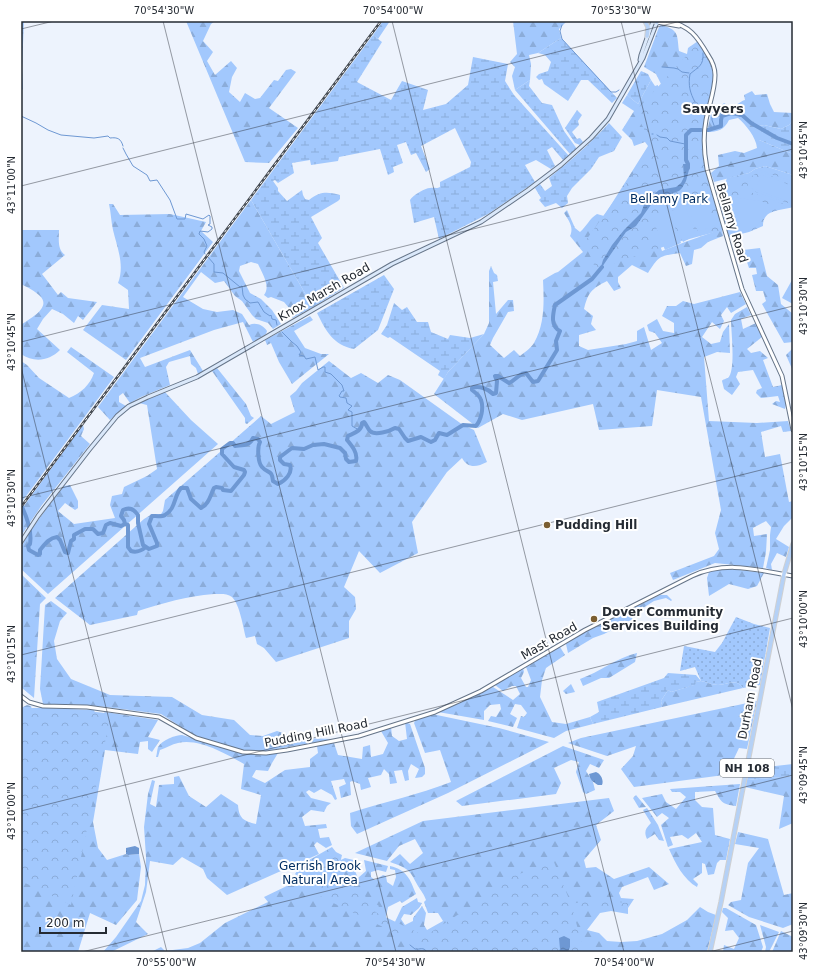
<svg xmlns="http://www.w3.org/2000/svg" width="814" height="973" viewBox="0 0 814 973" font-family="'DejaVu Sans',sans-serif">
<defs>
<pattern id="grass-dots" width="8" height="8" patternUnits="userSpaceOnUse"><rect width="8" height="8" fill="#a2c8fd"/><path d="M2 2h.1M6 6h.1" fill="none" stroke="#8bacd9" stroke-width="1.8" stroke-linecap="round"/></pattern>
<pattern id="forest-firs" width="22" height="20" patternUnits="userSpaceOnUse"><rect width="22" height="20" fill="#a2c8fd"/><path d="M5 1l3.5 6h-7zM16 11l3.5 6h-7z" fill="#8bacd9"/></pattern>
<pattern id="wetland-marsh" width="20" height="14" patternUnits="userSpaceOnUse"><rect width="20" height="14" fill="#a2c8fd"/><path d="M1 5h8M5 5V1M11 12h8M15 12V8" fill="none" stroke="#8bacd9"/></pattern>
<pattern id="park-crowns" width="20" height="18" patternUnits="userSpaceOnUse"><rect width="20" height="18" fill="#a2c8fd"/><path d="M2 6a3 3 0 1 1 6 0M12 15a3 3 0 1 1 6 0" fill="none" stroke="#8bacd9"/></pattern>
<pattern id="water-ripples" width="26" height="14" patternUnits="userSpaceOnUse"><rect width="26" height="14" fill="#6e98d3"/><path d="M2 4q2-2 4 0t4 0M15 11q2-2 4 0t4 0" fill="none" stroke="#5a7cac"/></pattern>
</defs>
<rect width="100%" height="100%" fill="#edf3fd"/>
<path fill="url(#grass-dots)" d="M736,617L754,624L770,628L760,685L743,688C736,678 727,685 718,685C713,685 706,682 701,681L695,667L680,671L684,646L715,652L722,643Z"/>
<path fill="url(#forest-firs)" d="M186,21H215L211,24L203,41L213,52L207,61L215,75L231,61L237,68L232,77L229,92L240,102L245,93L255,99L260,98L274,80L278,81L286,70L291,69L296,72L269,108L298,128L269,163L245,162Z
M383,21H390L378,39L373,35Z
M513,21H567L559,29L561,38L538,53L529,55L531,64L530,80L515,90L512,76L515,67L510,62L517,54Z
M661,25C679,30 677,34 679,51L687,54L688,48L698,41C707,56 715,67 713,84H661L656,74L644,67L659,27Z
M651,80L655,86L658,85V110L707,106L704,122L688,123L702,127V141L651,220L662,251L685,242L722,229L723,236L708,242L701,248L694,250L692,264L686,266L680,253C659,256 659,256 648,273L632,265L618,277V282L621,288L614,291L607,281C591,289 588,293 584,309L593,316L591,324L596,330L579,335V346L588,350L626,344L637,341V331L644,327L651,350L662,343L655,333L649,331L647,325L657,319L663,331L674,333V323L662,316L667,306H676L683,301L694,304L740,292L746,304L731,313L727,307L721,315L724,321L720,329L712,322L702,337L711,344L720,342L723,332L729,324L730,353L717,352L704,357L709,421L757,423L788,421L791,431L783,432L781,426L761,432L765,457L780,454L789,502L793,501V517L784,526L776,539L789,547L786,557L777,553L771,564L772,570L766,568L770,550V535L771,527L766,521L753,528L754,536L767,534L766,552L763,568L715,563L673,580L670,573L714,556L719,549L715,533L721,510L701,397L657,390L652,426L599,430L593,404L522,420L503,414L478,428L434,394L448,372L484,334L489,323V271L491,266L494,273L497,275L498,281L493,282L496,314L508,300H513L514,311L508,312L493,338L490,345L504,358L514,350L520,356C525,352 531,348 534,343C545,324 544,301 543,280L555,273L558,272L583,252L570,236C574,227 569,221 564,213L567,210L575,228L580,232C587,226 589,219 597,214L604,216L648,146L645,142L634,146L632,140L622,130L634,111L622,103L627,95L638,104Z
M752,91L755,95L767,94L770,104L774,112L793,113V120L789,125L781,129L764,125L759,126V140L793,154V175L765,166L755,169L749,173L714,182L711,173L719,166L718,155L735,151L744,153L757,148C756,137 746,125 738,118L729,120C724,130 718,132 707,132L711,113L717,109L724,103L731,107C737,106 740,101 745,100L744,95Z
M251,200L313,307L293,318L289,314V308L284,302L271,297L268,298L264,295C271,286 262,273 258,264L251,262L240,266L239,271L250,293L261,299L272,310L281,324L273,329L268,323L256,319L252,315L242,301L235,296L224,281L215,283L201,272L183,297L203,309L217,312L233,310L242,314L249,325C256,322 263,325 267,331L266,334L253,342L243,322L214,330L140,358L145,367L190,350L203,371L198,374L196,368L191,364L190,356L169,362L166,367L170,385L141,397L130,403L123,393L119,396V402L126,406L110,420L98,407Z
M109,204H113L120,215L170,214L206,222L201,231L213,242L126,360L83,330L102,305L129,309L128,290L118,283C125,265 117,247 113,230C111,221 111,213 109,204Z
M21,230H59C59,239 57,249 65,255L42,274L58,295L61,292L68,298L97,302L83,320L78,316L74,323L63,314L52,309L43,319L37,329L60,350C49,361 34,363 21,354V325C29,319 52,308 40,296C35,291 27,287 21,284Z
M760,248L767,276L778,285L781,304L793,314V342L784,343L762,304L766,301L763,291H756L752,275L757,274L756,268H749L743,250Z
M747,307L751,315L741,319L743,329L756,323L762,337L747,349L751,353L760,351L768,358L763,360L773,387L782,385L786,405L785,409L772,404L776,401L780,402L778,396L761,398L756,393L757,390L762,388L753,370L738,372L736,377L740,384L732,395L724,389L722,381C722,380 727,378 728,378C736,371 731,331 731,320L735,314Z
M310,316L313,320L294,331L305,348L321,354H329L292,384L279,362L271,343L267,345L265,340Z
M71,347L114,377L21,503V361L27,365L39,378L69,398C81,393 90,385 94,373L67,352Z
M793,348V371L786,355Z
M329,361L351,378L361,373L378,383L388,375L400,380L463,425L474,430L487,462C477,467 468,469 462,458L447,472L412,522L418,553L380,573L359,551L344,587L355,597L356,609L349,621V638L276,662L264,648L257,644L255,636L246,638C243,627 240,605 232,597C227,593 220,594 214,594C186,596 164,603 138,611L137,615L90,625L55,598L144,519L152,514H161L163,511L165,500L261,416L271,424L295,412L290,396L296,391L302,383Z
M217,368L246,404L251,416L254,418L247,424L245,423V418L212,371Z
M165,392L191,420L218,444L48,594L21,569C21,563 20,556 21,550C23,537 55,498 64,486L70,485L78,501V508L75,510L65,503L58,511L74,524L115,518L110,505L112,496L122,494L124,487L147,476L157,469L147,405L139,403Z
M83,425L84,429L81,436L90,444L42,505L21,536V510Z
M719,569H731L764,573L757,586L748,589L729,584L709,596L707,578L709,572Z
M21,574L46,598L40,604L34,698L22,688L21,682Z
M660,595H667L672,600L671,601L666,598L654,601L643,608L633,619L604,634L593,638L568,653L566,644L582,634L617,616Z
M51,601L67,613L60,621L54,641L57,659L71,679L110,695L172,697L202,715L234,720L250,735L263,736L277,731L298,738L333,739L266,751L243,750L197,737L161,714L98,706L69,704H43L40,689L45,605Z
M560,647L565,655L546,668L542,680L540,697L552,722L566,724L590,717L593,724L566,731L554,738L517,728L521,716L524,717L527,713L521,705L515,704L510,714L517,718L513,727L488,721L491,716L496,717L501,709L500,704L490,705L484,711V720L438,712L493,687L513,700L520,694L516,686H512L503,691L495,685L523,668L524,672L521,678L526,687H528L531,680L526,667Z
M637,653L635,662L609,678H601L583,686L580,679C600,672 616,658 637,653Z
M701,681C706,682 713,685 718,685C727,685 736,678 743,688L662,707L661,701L668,690L671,692L694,685L696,682Z
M571,684L575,692L566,694L563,691Z
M757,701L747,749L739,748L730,767L724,775L634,787L621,769L633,756L636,746L607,756L568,743L581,738Z
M27,705L31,706L34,717L39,727L40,708L94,710L98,721L105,712L158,720L148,737L160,740L152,752L148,749V741L140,742L138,754L105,750L93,822L98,848L107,860L126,854L128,855L139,854L141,867L137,900L116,925L90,913L78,952H21V708Z
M432,714L499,728L549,742L448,793L357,834L351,826L350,813C384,802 418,795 451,782L440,750L425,753L414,723L416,719Z
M405,722L410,724L425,768V774L422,777L415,778L419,769L411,764L408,771L409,780L405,781L402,770L394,771L397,783L390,784L389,774L384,769L381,775L368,778L371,787L361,790L360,784L352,781L350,782L351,795L341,798L339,787L346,784L344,779L331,781L337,799L335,800L332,795L321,789L314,793L309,790L306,792L311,798L331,803L327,806L324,812L311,810L302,817L305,826L326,824L327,828L318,829L320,838L329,837L332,845L326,848L317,842L314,845L319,854L227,895L207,878L203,869L182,857L173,865L150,861L146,892L136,922L148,934L111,952H103L116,937L141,901L145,885L146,857L144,827L148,794L152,780L155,781L150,804L156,807L159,785L174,784V777L179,776L189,796L206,807L221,794L238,805C239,819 244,821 256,824L261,795L241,789L244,764C226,754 199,738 178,743C172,744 166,748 160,750L158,757H156C157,754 157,750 158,747C162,740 175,735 182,735L243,753H278L272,763L268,771L256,770L252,777L265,783L285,770L310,767V759L318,753L317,746L334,743L338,755L362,759L363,747L370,745L371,757L383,754L388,743L381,731L391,727L392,736L399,741L407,739Z
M563,746L604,760L599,768L590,764L586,771L593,782L595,790L586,794L583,792L576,772L579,762L571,760L554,768L561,783L556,794L462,806L456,801Z
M793,776V823L779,829L784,796L745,787L747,780Z
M740,784L736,806C722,804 722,803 715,791L695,792V800L702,807L713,808L715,835L730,839L726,860H720L717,863L714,874L708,875L705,864L702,863V873L693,879L698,884L697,887C684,880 675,863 669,849L702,842L696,833L688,839L682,835L670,837L673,845L668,847L661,825L669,818L662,813L657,817L642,798L662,794L666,802L676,809L686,797L680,792H672L670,789Z
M636,795L646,807L639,808L633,798Z
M609,798L614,811L596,825L601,840L584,860L586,868L596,867L614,879L649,867L669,884L654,890L648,877L622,887L619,893L621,898L634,899L628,908V914L611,911L600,913L587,930L599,933L607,941L621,942L637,941L662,934L687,920L700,907L708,912L716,915L707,952L671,951L670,952H151L161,947L165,951L188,948L200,943L225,923L268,902L264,897L345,858L358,861L352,864L358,878L366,871L364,860L388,866L386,872L378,870L371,872V877L375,880L383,875L386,876L387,882L393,886L396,877L395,870L390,869V866C407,870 410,879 416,894L402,903L400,901L388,907L385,922L393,926L402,907L417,898L418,902L422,903L419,908L411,915L404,914L401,919L405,925L413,921V918L422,906L426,913L424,925L427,930L443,921L438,913H428L424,902L426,900C424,894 421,891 418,886C409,869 409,869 390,862L400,854L410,864L423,853L415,839L399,846L387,861L355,853L423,821Z
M647,808L658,825L664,841L659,840L655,834L647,839C644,832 645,829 651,823L643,810Z
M738,832L768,839L784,895L793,893V924L783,928L749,917L728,905L731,902L741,900L748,863L759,848L735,844Z
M723,908H726L756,925L763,947L761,952H723L724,945L734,949L739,938L733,930L725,931L728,918L722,912Z
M760,925L779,932L769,952H765L766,947Z
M781,931L793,937V952H772Z"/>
<path fill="url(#wetland-marsh)" d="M21,21H24L22,68L23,88L21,93Z
M373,35L382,42L357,82L391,100L402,81L428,90L423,110L446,104L468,85L473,57L508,64L505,81L514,95L569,156L563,160L552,147L547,150L555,166L551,169L536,160L525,165L535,182L488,214L439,239L434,217L414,223L410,200C413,195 425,188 430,188C435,187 436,189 440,187V182L470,167L471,162L455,128L421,146L430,169L426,172L416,153L411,155L406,142L397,145L403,163L393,167L394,172L388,175L380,149L339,157L338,161L311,165L310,160L292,163L294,173L278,183L275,180L273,181L278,188V191L287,201L302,190L303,195L305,199L309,200C321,191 327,192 340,195V199L338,201L311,217L322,238L318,243L344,288L313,307L251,200Z
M561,38L617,98L612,103L588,80H581L568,101L544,84L542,79L539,80L536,77L539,74L548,71L551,62L545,55L538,53Z
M641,71L648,74L651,80L638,104L627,95Z
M530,80L529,86L542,103L552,105L564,131L577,149L570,154L515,90Z
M577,110L582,115L578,121L579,125L572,132L577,139L580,138L583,142L580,145L575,143L565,128Z
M793,120V154L759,140V126L764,125L781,129L789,125Z
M609,123L622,137L614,151L599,157L591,169L572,188L567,196L568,203L562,208L556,203L545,207L539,200L541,198L535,188L540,184L545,191L552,186L549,178C570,161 590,144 609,123Z
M384,275L394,289L378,330L354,349C333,345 326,331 317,313Z
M394,303L402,310L407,307L417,322H428L431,332L448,339L450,335L470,338L484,334L448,372L444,379L438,375L440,371L390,337L388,338L381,334L387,325Z
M668,673L696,675L701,681L696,682L695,685L671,692L668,690L661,701L662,707L593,724L590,717L599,712L597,702L664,678Z
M793,764V776L747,780L749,769Z"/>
<path fill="url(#park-crowns)" d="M698,43L710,63L713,85L704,121L702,138L703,159L723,230L678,242L591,271L594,264L584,243L653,146L635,112Z
M765,166L793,175V207C780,211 763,209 763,226L749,232L729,237L720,204L727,202L724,186L727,178L749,173L755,169Z
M33,708C59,708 84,710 111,714L71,905L21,881V709Z
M332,847L336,852L342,855L335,885L356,890L379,906L375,912L425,936L459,914L464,917L507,880V878L554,862L571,904L591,900L629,903L627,907H572L584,952H417L414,942L323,898L295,874L302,864Z"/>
<path fill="#a2c8fd" d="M760,170L793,182V184L763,173C750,171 745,185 756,192L788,203L793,204V206L787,205L747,191L749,189C745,180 750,172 760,170Z
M761,175L793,186V192L790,202L756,190Z
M704,195L716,225L698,232L686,202Z
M732,197L760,201L768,204C765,224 751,233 732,235L729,215L730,198Z
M684,204L696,235L683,242L670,212Z
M669,212L681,243L665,250L653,220Z
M792,280L793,281V304L782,298Z"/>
<path fill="url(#water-ripples)" d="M683,164H688L690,166L686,181L682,188L679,191L655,199L636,226L626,232L600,270L603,260L612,245L624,230L641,213L645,202L659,190L676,187L681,183L684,177Z
M596,772C601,774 604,780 602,785H598C593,782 590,780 589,774Z
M135,846L139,848V854L128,855L126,854V848Z
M564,936L570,939V947L568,952H559L560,949L559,938Z"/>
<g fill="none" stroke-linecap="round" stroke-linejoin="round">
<path stroke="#6e98d3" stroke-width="1" d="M562,25L560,31L562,39L611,92H616L619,90
M21,26V29
M662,67L674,68L678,69L682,72L689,73
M695,102C690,93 688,85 690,74C698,67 704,66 703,53
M699,106L703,110L704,115
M712,115V120L715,128
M21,116L36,123L48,130L61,135L94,138L108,136L110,138C118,137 121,139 123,146
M652,134H653
M657,135L660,137L667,138L670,141L685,144
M123,148L126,154L133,166L147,175L150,181L157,180L170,200L177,219H185L186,214L203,219L209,215L210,216V224L208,225L212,227V229L208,232L200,231L199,234L204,239L207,246L204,252L205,254
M208,257L214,264V272L223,273L240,287L242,286L243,295L245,299L250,303L258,302L264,312L270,316L271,315L272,319L276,320L277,325
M282,332L292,342L297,346L301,352L299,355L304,356L306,359L315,357L318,370L323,367H325V372L331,374L342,385L344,391H342L339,396L340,397L346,398L347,403L352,406L348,410L352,412V426L359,430
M410,945L415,949C420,950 423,946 427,952"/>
<path stroke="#6e98d3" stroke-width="4" d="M708,130L721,126V120L722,116L731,113L742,115L751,123L777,138L793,144
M688,168V164L686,160V135L691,130H701
M21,505C27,517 32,532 30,544L28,546L29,550L38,555L40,554V550C45,544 49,538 57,537L60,540L65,552L68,553L71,541L74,539V535L85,529H93L98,534L103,533L106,525L110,523L121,526L125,524
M146,547C141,551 137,553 131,551L128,547V525L125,524L124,520L121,516L123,510C129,507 134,509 138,515V523L143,545L149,549L157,546V543L149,524L152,516C156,516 162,517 165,515C176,509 174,495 181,488H187L191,499L201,508C209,504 210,496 214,488L216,487L222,488L223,490L231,491L244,475L245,472L244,470L234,467L222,454V449L230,443H233L235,446C242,445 250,446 253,438L258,439L260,442C257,447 258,463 262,467C268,474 272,469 273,481L278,484C285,481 293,473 290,465L284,464L280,460V457L292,448L304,449L313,445L324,444L340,448L345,453L346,459L349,462L356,461C358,453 352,446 347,440L348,436C354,433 362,431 362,423L364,422C366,424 368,429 370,431C375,436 390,431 395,428L399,429L405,438L408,441L421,437L431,442L435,440L439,433L447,435L463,425L476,426C481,420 484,408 481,400C480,396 476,393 472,390V388C479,385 488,389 493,394L496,393L497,381L495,376H498L509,383C515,381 518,374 526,373L533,382L538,381L557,350L556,341L560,331C550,326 553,314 555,305L592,279L602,267"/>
<defs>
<path id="tertiary" d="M668,21C690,26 697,36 708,55C712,61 715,68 715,75C715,90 709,105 706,120C703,136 704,153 707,169L742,289L782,376L793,430
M657,22L679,26
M21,696L29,702L43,706L87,707L159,717L196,738L243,752L266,753L287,750L359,736L435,712L481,691L585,630L692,576C727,560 757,570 793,576"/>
<path id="secondary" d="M640,60L641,55L653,21
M21,542L38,516L89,450L117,416L129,406L148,397L197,377L392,264L481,222L528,190L561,165L591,138L608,119L643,58L657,22"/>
<path id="primary" d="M645,21L648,27L647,36
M654,21L657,22L658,21
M710,952L721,902L784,574L793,544"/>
</defs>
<use href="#tertiary" stroke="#657488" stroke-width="5"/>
<use href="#secondary" stroke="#657488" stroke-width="5"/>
<use href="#primary" stroke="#cfd0d2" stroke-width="5.5"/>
<use href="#tertiary" stroke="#fff" stroke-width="3"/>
<use href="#secondary" stroke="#dae8fa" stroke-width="3"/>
<use href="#primary" stroke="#b5d1f6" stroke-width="3.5"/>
<defs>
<path id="rail" d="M21,507L381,21"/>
</defs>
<use href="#rail" stroke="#444a52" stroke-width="2.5"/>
<use href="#rail" stroke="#fff" stroke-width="1" stroke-dasharray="3" stroke-linecap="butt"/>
</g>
<path fill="none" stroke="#252b33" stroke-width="1" stroke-opacity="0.45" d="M163,21L396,952M392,21L624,952M621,21L793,710M21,29L54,21M21,186L681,21M21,342L793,149M21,367L167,952M21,498L793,306M21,655L793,462M21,811L793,618M82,952L793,775M709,952L793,931"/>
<g fill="#7b5e31" stroke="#fff" stroke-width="1.5">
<circle cx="547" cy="525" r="4"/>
<circle cx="594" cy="619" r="4"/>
</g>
<g text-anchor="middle" stroke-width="4" stroke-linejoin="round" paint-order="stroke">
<rect fill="#fff" stroke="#666b70" stroke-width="1" x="720" y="759" width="54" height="18" rx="3"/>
<g font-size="11" font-weight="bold" fill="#252b33">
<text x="747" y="772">NH 108</text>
</g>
<g font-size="12" fill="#032f63" stroke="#fff">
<text x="669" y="203">Bellamy Park</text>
<text x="320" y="870">Gerrish Brook<tspan x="320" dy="14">Natural Area</tspan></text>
</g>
<g font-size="12" fill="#252b33" stroke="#fff">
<text transform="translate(732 223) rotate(73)" y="4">Bellamy Road</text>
<text transform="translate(324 292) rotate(-30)" y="4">Knox Marsh Road</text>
<text transform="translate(549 641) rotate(-30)" y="4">Mast Road</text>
<text transform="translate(750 699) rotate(-79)" y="4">Durham Road</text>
<text transform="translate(316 733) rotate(-11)" y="4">Pudding Hill Road</text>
</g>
<g font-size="12" font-weight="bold" fill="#252b33" stroke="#fff" text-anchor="start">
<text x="555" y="529">Pudding Hill</text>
<text x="602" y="616">Dover Community<tspan x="602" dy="14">Services Building</tspan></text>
</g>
<g font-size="13" font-weight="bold" fill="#252b33" stroke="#fff">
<text x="713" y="113">Sawyers</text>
</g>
</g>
<rect width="814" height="973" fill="none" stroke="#ffffff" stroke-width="44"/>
<path d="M40 927v6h66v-6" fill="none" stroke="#252b33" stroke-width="2"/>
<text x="46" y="927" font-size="12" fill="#252b33" stroke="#ffffff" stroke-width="3" paint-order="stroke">200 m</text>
<rect x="22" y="22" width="770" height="929" fill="none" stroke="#252b33" stroke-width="1.5"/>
<g font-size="10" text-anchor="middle" fill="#252b33">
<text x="164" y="14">70°54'30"W</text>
<text x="393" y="14">70°54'00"W</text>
<text x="621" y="14">70°53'30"W</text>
<text transform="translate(803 150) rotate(-90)" y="4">43°10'45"N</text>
<text transform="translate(11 185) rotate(-90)" y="4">43°11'00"N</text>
<text transform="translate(803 306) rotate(-90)" y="4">43°10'30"N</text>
<text transform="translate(11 342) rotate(-90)" y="4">43°10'45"N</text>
<text transform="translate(803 462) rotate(-90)" y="4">43°10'15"N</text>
<text transform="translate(11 498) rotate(-90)" y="4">43°10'30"N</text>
<text transform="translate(803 619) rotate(-90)" y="4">43°10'00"N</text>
<text transform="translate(11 654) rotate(-90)" y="4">43°10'15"N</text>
<text transform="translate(803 775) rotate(-90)" y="4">43°09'45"N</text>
<text transform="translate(11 811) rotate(-90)" y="4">43°10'00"N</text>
<text transform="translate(803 931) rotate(-90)" y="4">43°09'30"N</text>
<text x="166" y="966">70°55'00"W</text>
<text x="395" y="966">70°54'30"W</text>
<text x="624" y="966">70°54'00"W</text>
</g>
</svg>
